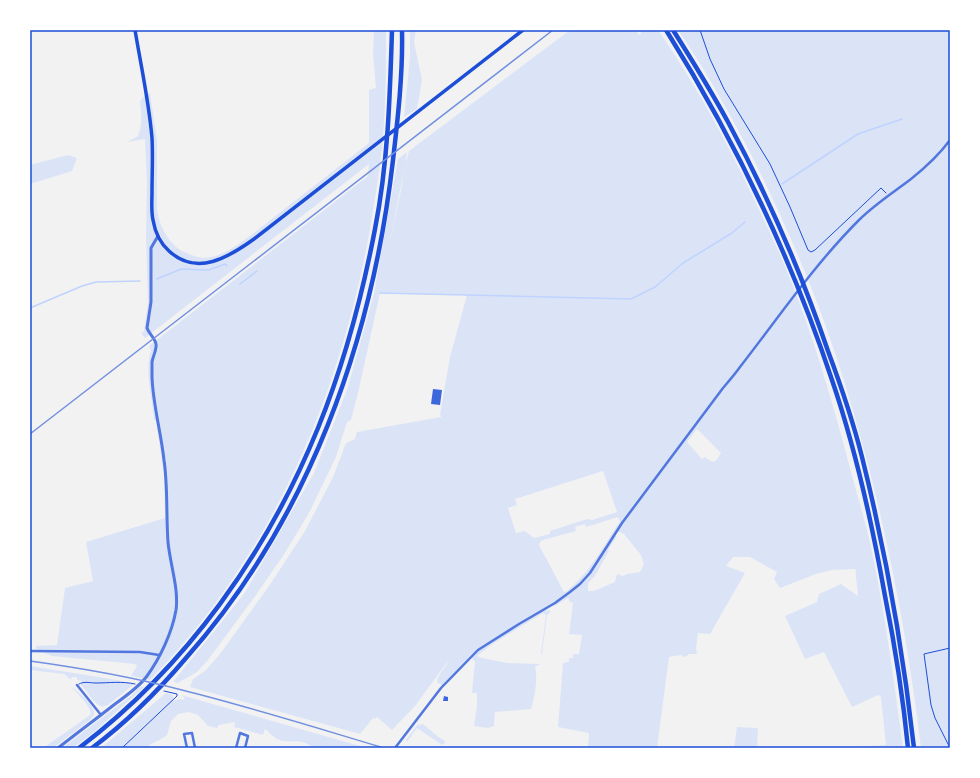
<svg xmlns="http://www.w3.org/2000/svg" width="980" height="778" viewBox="0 0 980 778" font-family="Commissioner,sans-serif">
<rect width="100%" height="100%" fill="#f2f2f2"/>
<path fill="#dbe4f7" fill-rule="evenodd" d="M374,30H386C386,61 386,92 384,123C382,158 376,194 370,229C348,350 306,470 237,572C220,598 201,623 181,646C171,658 160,669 150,680L131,676L137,666L135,664L52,656L36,649V646L57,645L65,588L93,581L86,542L165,518L164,475L156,420H154C153,400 144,370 151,351L149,346L368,176L369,164L145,338L141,333L144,331L148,303L146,237L147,184L145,139L127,142L138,136C143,124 141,113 140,101L146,94L150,93L157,141V209C159,224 166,240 179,249C181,251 184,252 187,253C195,257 202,259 211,257C226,254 239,244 251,235L369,143V90L376,88L373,53Z
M410,30H416L414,42L422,80L417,109L404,117L410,57Z
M570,30H636L639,35L641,33L640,30H658C699,89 733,153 763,218C776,245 788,272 798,299C819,355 835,411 850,468C857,494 865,520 871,547C885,613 894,680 903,748H828L886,745L881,697L878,695L852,707L824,652L805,659L785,616L817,602L819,594L841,584L858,596C858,588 855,578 856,570L854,569L832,570L816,574L780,588L774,579L777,572L750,557H733L726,566L745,573L710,634L698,633L696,649L697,654H689L687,656L684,657L681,655L669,657L657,748H588L589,733L558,727L563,663L569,662V658H573V654H579L582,635L569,634L573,603L570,602L568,598L554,606L555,604L545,609L547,611L549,610L551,612L547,615L542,654H541L546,615L543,613L491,645L477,656L482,658L507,663L539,664L540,665L535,666C538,678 535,697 531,709L495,712L494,726L488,728L474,726L477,706V693H472L475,661L473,660L471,657L441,688V684L437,683C437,674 446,668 448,661L415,706L392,730L377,717L375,719L373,718L360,734L190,687L193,679L205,671L220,654L269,586L305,531L333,477L346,443L355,439L357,432L441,417L440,414L450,357L467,295L380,293L358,393L351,420L347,422L336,457L309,513L283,556L256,595L208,660L197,672L178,683L173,682L244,594L314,473L347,390L374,294L398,159L407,152L406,163L409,151ZM405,165L401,190L389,247ZM697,429L721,453C715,463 714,464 705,457L702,459L687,442ZM603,471L617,512L592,520L587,519L550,531V534L534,538L525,531L516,533L508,508L517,505L515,499ZM618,517L620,521C603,547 591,571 567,591L564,592L539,545L540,542L543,540L576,531L575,527L585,524L586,527ZM617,531L624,534L641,555L644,564L640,572L627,574L623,576L617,574L615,582L594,591H588V583L595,576L609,551L608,550L617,536H614Z
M678,30H950V748H921C910,655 893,563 870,472C853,408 834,344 809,282C781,213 749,146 711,82C701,64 689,47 678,30Z
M68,155L77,158L72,171L30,184V165Z
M30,666L117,680L134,684L108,705C105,706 103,707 101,706C94,704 86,690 81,685L82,681L77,680V677H72L71,680L64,674L30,670Z
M70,686C77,690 93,704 94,712C95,715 92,717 90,720L53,748H43L86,718L91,714C90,705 77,693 70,686Z
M141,686L144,687L114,714L92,734L73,748H62L132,695Z
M166,693L173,695V701L180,699L183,700L185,698L181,695L367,748H313C300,736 291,745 277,739C273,737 269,732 265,729L263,735L234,727L235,722L219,725L217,728L208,726L198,715L189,712L178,714L171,721L167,735L163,738L151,744L147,748H101Z
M418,724L420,726L421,724H423C431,730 437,737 445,741V743L442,745L417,728L407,742L406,740Z
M737,727L758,728L757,748H734Z"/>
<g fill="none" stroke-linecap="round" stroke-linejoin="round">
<path stroke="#bfd3fe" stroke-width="1.5" d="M782,184L858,134L902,119
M157,279L181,269L204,270H209L225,264L227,266
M240,284L257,271
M380,293L631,299L655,287L683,263L732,233L745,222
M30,308L82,286L96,282L140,281"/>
</g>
<path fill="#3d67dc" d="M433,389L442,390L440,405L431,404Z
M444,696L448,697V701H443Z"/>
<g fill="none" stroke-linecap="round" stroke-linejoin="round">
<path stroke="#1d4ed8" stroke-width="1" d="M700,30L710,59L724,89L770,164L790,207L808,250L811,252L815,250L881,188L886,193
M79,684C84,681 90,683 96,683C109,683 122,681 135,684
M122,748L177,696V694L164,691
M950,748L935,718L931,705L924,654L950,648"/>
<path stroke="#5277de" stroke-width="2.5" d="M30,651L140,652L159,655
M77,685L101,715
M187,748L184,734L192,733L195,748
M236,748L240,733L248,736L245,748
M395,748L441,688L478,650L519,624L555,603L570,592L580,584L590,573L622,523L723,388C729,381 735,374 740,367C779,317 814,265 859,220C875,204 894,192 911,179C926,167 939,155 950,140"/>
<path stroke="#5277de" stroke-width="3" d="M58,748C77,733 96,719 115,704C126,696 139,687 147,676C160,658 172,633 176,610C179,589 170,564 168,542C166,515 168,487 164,460C161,432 153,405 152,377C152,372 152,366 152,362C153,356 157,349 156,344C155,338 149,334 147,328L151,302V248L158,236"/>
<path stroke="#1d4ed8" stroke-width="3.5" d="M135,30C141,66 149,102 152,138C153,156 152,174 152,192C152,201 151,211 153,220C155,232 160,243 169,251C197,277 229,257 254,239L523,30"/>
<path stroke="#1d4ed8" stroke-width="4.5" d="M666,30C735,140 791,257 832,380C856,450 872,523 885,596C895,646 903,697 908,748
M673,30C692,60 711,91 728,122C768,196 801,272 828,351C841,386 853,421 862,457C886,553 903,650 914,748
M79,748C187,666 267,553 318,428C344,364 362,297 375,229C388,163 390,96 392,30
M92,748C127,722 158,691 186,658C309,519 372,342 393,160C398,117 403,73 402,30"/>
<path stroke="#7290e2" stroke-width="1.5" d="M30,434L553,30
M30,661C81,668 132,677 182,690C250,707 317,728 384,748"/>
</g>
<rect width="980" height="778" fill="none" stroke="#ffffff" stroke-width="62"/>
<rect x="31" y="31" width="918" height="716" fill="none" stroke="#1d4ed8" stroke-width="1.5"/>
</svg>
